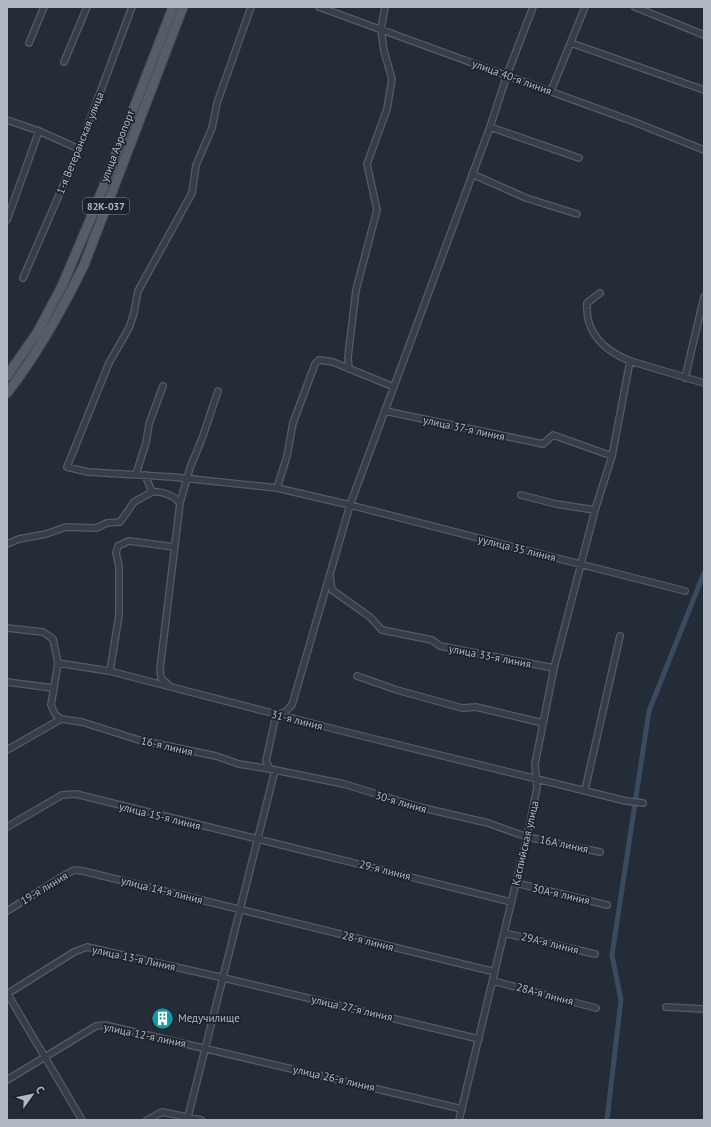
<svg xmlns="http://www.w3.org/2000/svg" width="711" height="1127" viewBox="0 0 711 1127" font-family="'PT Sans',sans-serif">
<rect width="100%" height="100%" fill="#232c37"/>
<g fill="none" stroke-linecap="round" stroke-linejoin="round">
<path stroke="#3a4b5f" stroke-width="5" d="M607,1120L621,1000L612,955L649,711L704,573"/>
<defs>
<path id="street" d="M251,7L217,103L212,128L196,165L192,193L138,291L134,313L129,328L109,363L67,467L88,472L173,477L277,488L350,505L292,705L285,712L276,715L266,761L270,769
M319,7L637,123L704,150
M533,7L507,75L490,127L350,505L685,591
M635,7L704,35
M29,43L44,7
M571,43L704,90
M64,62L87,7
M551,91L585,7
M7,120L39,131L79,149
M490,127L579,158
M472,174L526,198L577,214
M7,220L39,131
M23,278L79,149L132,7
M600,293L587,303C585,333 603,350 630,361
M349,369L348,357L356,290L377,210L367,164L387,109L392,79L384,51L381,29L385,7
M685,378L704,297
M385,411L543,444L553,435L612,456
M136,474L146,443L149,424L163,386
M277,488L287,456L293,423L315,364L319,360L333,362L394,387
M152,492C162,491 173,495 180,503L160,669L161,678L169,685
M521,495L556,504L595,510
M180,503L190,468L203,436L218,391
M7,544L19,539L46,534L66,527L96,528L107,523L120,522L134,502L152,492L145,475
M330,576L332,590L370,617L382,630L432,640L440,646L554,668
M7,628L43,632L53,639L58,663L51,705L55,714L61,719L82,722L139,740L216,756L239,764L270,769L344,784L419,807L488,823L527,837L600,852
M58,663L109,671L342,731L626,801L643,803
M110,671L119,615V566L116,553L118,546L129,541L175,547
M357,676L397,690L462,708L476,707L543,723
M7,682L53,688
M7,750L61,719
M585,790L620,636
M7,827L62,795L76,794L511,902
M516,883L607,905
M7,911L65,875L74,870L83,871L495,972
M504,933L595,954
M493,981L596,1008
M7,993L82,1120
M7,994L74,952L87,947L224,978L479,1039
M666,1007L704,1009
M7,1080L96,1026L105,1025L462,1109
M188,1117L275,770
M147,1120L162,1112L201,1120
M459,1120L527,837L537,788L535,764L554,668L595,510L612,456L630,361L704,383"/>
<path id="primary" d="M7,376L37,333L62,286L96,206L173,7
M7,393C38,353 62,310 84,265L183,7"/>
</defs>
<use href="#street" stroke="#545c66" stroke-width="8"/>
<use href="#primary" stroke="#404751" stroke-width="11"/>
<use href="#street" stroke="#373e48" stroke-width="5.5"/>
<use href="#primary" stroke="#555d68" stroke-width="9"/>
</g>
<defs>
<symbol id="building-disc" viewBox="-11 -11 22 22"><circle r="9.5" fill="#0f9aa8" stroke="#1c232c"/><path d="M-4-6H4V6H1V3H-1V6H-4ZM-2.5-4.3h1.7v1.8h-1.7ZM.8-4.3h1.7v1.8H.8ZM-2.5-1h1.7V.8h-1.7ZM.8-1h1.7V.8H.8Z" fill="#fff"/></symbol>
</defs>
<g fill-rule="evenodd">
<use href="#building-disc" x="150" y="1006" width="25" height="25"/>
</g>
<g text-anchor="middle" stroke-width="3.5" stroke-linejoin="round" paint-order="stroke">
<rect fill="#1c232c" stroke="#848c96" stroke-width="1" x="83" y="198" width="46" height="16" rx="3"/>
<g font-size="10" font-weight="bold" fill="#b1b9c4">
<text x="106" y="210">82К-037</text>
</g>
<g font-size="11" fill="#b1b9c4" stroke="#1c232c">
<text transform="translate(512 77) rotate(20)" y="4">улица 40-я линия</text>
<text transform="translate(80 143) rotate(-68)" y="4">1-я Ветеранская улица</text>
<text transform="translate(117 146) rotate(-69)" y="4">улица Аэропорт</text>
<text transform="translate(464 428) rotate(12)" y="4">улица 37-я линия</text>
<text transform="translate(517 548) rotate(14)" y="4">уулица 35 линия</text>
<text transform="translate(490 656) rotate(11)" y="4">улица 33-я линия</text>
<text transform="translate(297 720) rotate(14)" y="4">31-я линия</text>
<text transform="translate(167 746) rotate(13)" y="4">16-я линия</text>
<text transform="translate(401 802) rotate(16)" y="4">30-я линия</text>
<text transform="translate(160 816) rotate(14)" y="4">улица 15-я линия</text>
<text transform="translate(525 843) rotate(-77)" y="4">Каспийская улица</text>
<text transform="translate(564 844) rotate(12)" y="4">16А линия</text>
<text transform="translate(385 870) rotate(14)" y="4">29-я линия</text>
<text transform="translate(44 888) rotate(-31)" y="4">19-я линия</text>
<text transform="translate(162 890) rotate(14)" y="4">улица 14-я линия</text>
<text transform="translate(561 894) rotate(13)" y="4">30А-я линия</text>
<text transform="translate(368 941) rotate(14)" y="4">28-я линия</text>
<text transform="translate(550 943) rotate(14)" y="4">29А-я линия</text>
<text transform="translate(134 958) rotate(12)" y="4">улица 13-я Линия</text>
<text transform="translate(545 994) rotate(15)" y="4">28А-я линия</text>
<text transform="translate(352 1008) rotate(13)" y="4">улица 27-я линия</text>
<text transform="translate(145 1035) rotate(12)" y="4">улица 12-я линия</text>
<text transform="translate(334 1078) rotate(13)" y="4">улица 26-я линия</text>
</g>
<g font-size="11" fill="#b1b9c4" stroke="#1c232c" text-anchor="start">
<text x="178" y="1022">Медучилище</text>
</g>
</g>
<rect width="711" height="1127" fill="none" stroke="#b1b9c4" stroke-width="16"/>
<g transform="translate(32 1095) rotate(57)" stroke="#1c232c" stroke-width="3" paint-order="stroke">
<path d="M0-3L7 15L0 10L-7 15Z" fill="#b1b9c4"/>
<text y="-6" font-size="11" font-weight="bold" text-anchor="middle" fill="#b1b9c4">С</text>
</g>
</svg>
